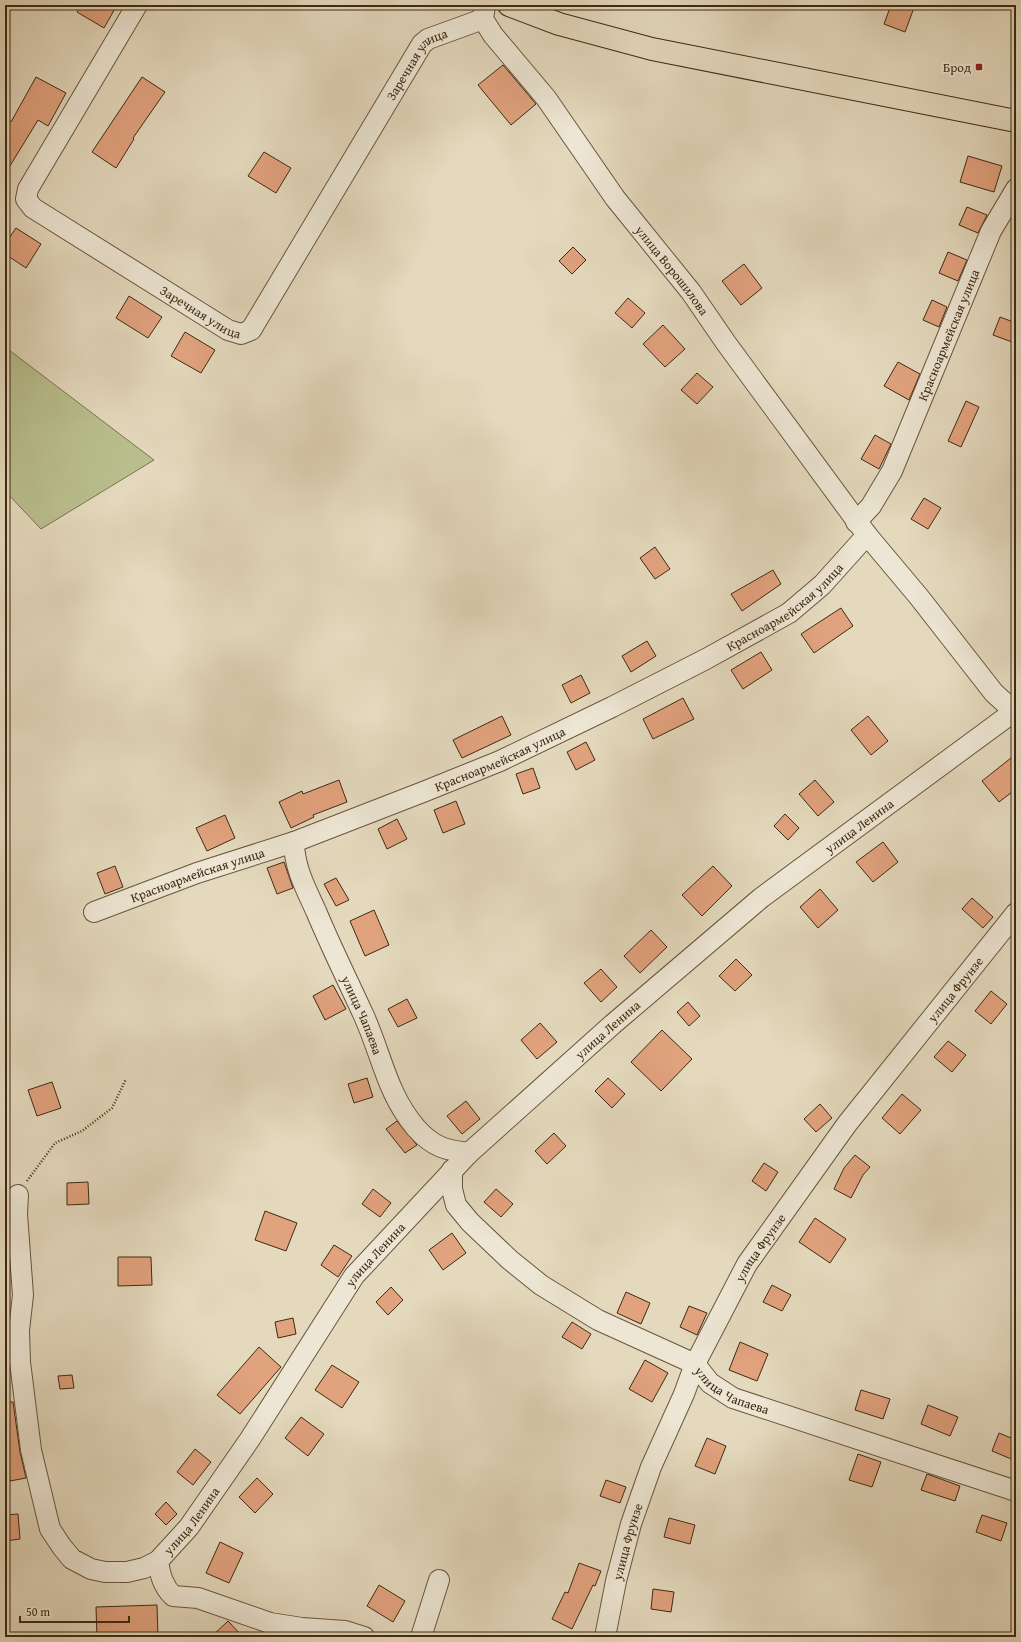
<svg xmlns="http://www.w3.org/2000/svg" width="1021" height="1642" viewBox="0 0 1021 1642" font-family="'Gentium Book Plus',serif">
<rect width="100%" height="100%" fill="#e4d9bd"/>
<filter id="stains"><feTurbulence type="fractalNoise" baseFrequency=".005" numOctaves="4"/><feColorMatrix values="0 0 0 0 .2 0 0 0 0 .09 0 0 0 0 .02 0 0 0 .5 -.17"/></filter>
<radialGradient id="worn" r=".72"><stop offset=".6" stop-color="#630" stop-opacity="0"/><stop offset="1" stop-color="#630" stop-opacity=".3"/></radialGradient>
<path fill="#b9be8d" stroke="#7c744f" d="M5,347L154,460L41,529L5,491Z"/>
<path fill="#e1a27e" stroke="#3e2a11" d="M81,5H117L104,28L77,12Z
M891,5H915L905,32L884,24Z
M503,65L536,104L511,125L478,85Z
M36,77L66,93L48,126L38,120L5,174V118L11,122Z
M142,77L165,92L133,138L134,139L116,168L92,152Z
M264,152L291,168L276,193L248,176Z
M968,156L1002,166L994,192L960,182Z
M967,207L987,215L978,233L959,225Z
M16,228L41,244L26,268L5,254V244Z
M573,247L586,260L572,274L559,261Z
M948,252L967,260L958,281L939,273Z
M744,264L762,288L741,305L722,281Z
M129,296L162,317L148,338L116,318Z
M628,298L645,313L632,328L615,313Z
M932,300L947,307L939,327L923,320Z
M1000,317L1016,323V331L1012,342L993,335Z
M663,325L685,349L665,367L643,344Z
M185,332L215,350L201,373L171,356Z
M898,362L920,374L909,400L884,386Z
M697,373L713,387L697,404L681,390Z
M966,401L979,407L961,447L948,441Z
M875,435L891,444L879,469L861,459Z
M924,498L941,508L928,529L911,519Z
M655,547L670,569L655,579L640,558Z
M773,570L781,584L742,611L731,594Z
M841,608L853,626L814,653L801,634Z
M647,641L656,656L631,672L622,656Z
M761,652L772,670L743,689L731,670Z
M581,675L590,693L571,703L562,685Z
M683,698L694,719L653,739L643,719Z
M502,716L511,735L462,758L453,740Z
M868,716L888,741L871,755L851,730Z
M586,742L595,760L576,770L567,752Z
M1016,754V789L999,802L982,781Z
M533,768L540,788L523,794L516,774Z
M339,780L347,802L313,815L314,817L291,828L279,802L302,791L303,794Z
M815,780L834,802L818,816L799,794Z
M456,801L465,824L443,833L434,810Z
M785,814L799,828L788,840L774,826Z
M225,815L235,838L207,851L196,828Z
M397,819L407,839L387,849L378,829Z
M883,842L898,862L873,882L856,862Z
M284,862L293,888L277,894L267,868Z
M115,866L123,887L105,894L97,873Z
M713,866L732,886L702,916L682,895Z
M336,878L349,900L336,906L324,884Z
M820,889L838,910L818,928L800,907Z
M972,898L993,917L983,928L962,909Z
M374,910L389,945L365,956L350,921Z
M651,930L667,947L640,973L624,956Z
M736,959L752,975L735,991L719,976Z
M601,969L617,987L601,1002L584,983Z
M333,985L346,1009L325,1020L313,996Z
M991,991L1007,1004L991,1024L975,1011Z
M407,999L417,1018L398,1027L388,1009Z
M688,1002L700,1016L689,1026L677,1012Z
M540,1023L557,1042L537,1059L521,1040Z
M662,1030L692,1059L661,1091L631,1062Z
M948,1041L966,1055L952,1072L934,1057Z
M367,1078L373,1097L354,1103L348,1084Z
M608,1078L625,1094L612,1108L595,1091Z
M52,1082L61,1108L37,1116L28,1090Z
M902,1094L921,1110L900,1134L882,1118Z
M466,1101L480,1119L462,1134L447,1116Z
M820,1104L832,1118L816,1132L804,1119Z
M397,1121L417,1145L405,1153L386,1129Z
M554,1133L566,1146L547,1164L535,1151Z
M855,1155L870,1167L863,1175L851,1198L834,1189L844,1168Z
M764,1163L778,1172L766,1191L752,1181Z
M88,1182L89,1204L67,1205V1183Z
M373,1189L391,1203L380,1217L362,1204Z
M496,1189L513,1204L501,1217L484,1202Z
M265,1211L297,1223L286,1251L255,1240Z
M815,1218L846,1239L830,1263L799,1242Z
M452,1233L466,1253L443,1270L429,1250Z
M334,1245L352,1256L338,1277L321,1265Z
M118,1257H151L152,1285L118,1286Z
M772,1285L791,1295L782,1311L763,1302Z
M391,1287L403,1300L388,1315L376,1302Z
M626,1292L650,1303L641,1324L617,1313Z
M689,1306L707,1313L697,1335L680,1327Z
M293,1318L296,1334L278,1338L275,1322Z
M572,1322L591,1334L582,1349L562,1337Z
M740,1342L768,1354L757,1381L729,1370Z
M259,1347L281,1367L240,1414L217,1395Z
M645,1360L668,1373L652,1402L629,1389Z
M332,1365L359,1382L342,1408L315,1390Z
M72,1375L74,1388L60,1389L58,1376Z
M861,1390L890,1399L883,1419L855,1410Z
M5,1402H13L20,1452L26,1478L10,1481L5,1446Z
M928,1405L958,1417L950,1436L921,1424Z
M301,1417L324,1434L308,1456L285,1438Z
M999,1433L1016,1440V1461L992,1451Z
M707,1438L726,1446L715,1474L695,1466Z
M195,1449L211,1462L193,1485L177,1472Z
M858,1454L881,1462L872,1487L849,1480Z
M927,1474L960,1486L955,1501L921,1490Z
M257,1478L273,1494L255,1513L239,1497Z
M606,1480L626,1487L620,1503L600,1496Z
M166,1502L177,1514L166,1525L155,1514Z
M18,1514L20,1539L5,1541V1515Z
M982,1515L1007,1523L1001,1541L976,1532Z
M669,1518L695,1525L690,1544L664,1537Z
M220,1542L243,1553L229,1583L206,1573Z
M579,1563L601,1571L595,1586L593,1585L572,1629L552,1619L565,1592L568,1593Z
M379,1585L405,1601L393,1622L367,1606Z
M653,1589L674,1592L671,1612L651,1609Z
M157,1605L158,1637H97L96,1607Z
M228,1621L243,1637H211Z"/>
<g fill="none" stroke-linecap="round" stroke-linejoin="round">
<defs>
<g id="minor">
<path id="s1" d="M137,5L28,189L26,199L33,208L228,330L241,334L251,330L422,44L428,39L483,19"/>
<path id="s2" d="M485,5L483,19L493,35L546,98L615,198L691,292L726,343L867,535L919,597L994,693L1016,713"/>
<path id="s3" d="M856,522L871,506L892,471L991,231L1016,189"/>
<path id="s4" d="M294,842C294,867 306,889 316,911C331,947 348,981 364,1016C382,1056 387,1094 416,1128C433,1147 445,1150 469,1153"/>
<path id="s5" d="M94,912L197,873L294,842L423,792L500,761L612,707L706,659L789,613L822,585L867,535"/>
<path id="s6" d="M452,1170V1189L456,1205L470,1222L510,1260L541,1285L598,1320L695,1364L710,1383L733,1398L1016,1491"/>
<path id="s7" d="M18,1195L17,1214L23,1295L19,1330L20,1362L31,1450L50,1529L62,1547L72,1559L91,1569L105,1572H127L144,1568L158,1561L189,1527L250,1439L354,1276L469,1153L613,1024L761,898L1016,710"/>
<path d="M158,1561C160,1575 163,1586 173,1596L198,1598L270,1623L302,1628L345,1631L364,1637"/>
<path d="M421,1637L439,1580"/>
<path id="s8" d="M605,1637L616,1581L631,1524L651,1467L684,1394L695,1364L747,1264L847,1124L1016,913"/>
</g>
<path id="major" d="M509,5L559,24L652,49L1016,121"/>
</defs>
<use href="#minor" stroke="#68563c" stroke-width="22"/>
<use href="#major" stroke="#3e2a11" stroke-width="24"/>
<path stroke="#3e2a11" stroke-width="2.5" stroke-dasharray="1 2" stroke-linecap="butt" d="M27,1181L55,1143L82,1131L112,1108L126,1079"/>
<use href="#minor" stroke="#ede6d4" stroke-width="20"/>
<use href="#major" stroke="#e4d9bd" stroke-width="22"/>
</g>
<rect fill="#8f2418" stroke="#ede6d4" stroke-width="1.5" x="975" y="63" width="8" height="8" rx="2"/>
<g text-anchor="middle" stroke-width="4" stroke-linejoin="round" paint-order="stroke">
<g font-size="13" fill="#3e2a11" stroke="#ede6d4">
<text dy="5" stroke="none"><textPath href="#s1" startOffset="805">Заречная улица</textPath></text>
<text dy="5" stroke="none"><textPath href="#s2" startOffset="329">улица Ворошилова</textPath></text>
<text dy="5" stroke="none"><textPath href="#s1" startOffset="433">Заречная улица</textPath></text>
<text dy="5" stroke="none"><textPath href="#s3" startOffset="210">Красноармейская улица</textPath></text>
<text dy="5" stroke="none"><textPath href="#s5" startOffset="758">Красноармейская улица</textPath></text>
<text dy="5" stroke="none"><textPath href="#s5" startOffset="434">Красноармейская улица</textPath></text>
<text dy="5" stroke="none"><textPath href="#s7" startOffset="1490">улица Ленина</textPath></text>
<text dy="5" stroke="none"><textPath href="#s5" startOffset="110">Красноармейская улица</textPath></text>
<text dy="5" stroke="none"><textPath href="#s8" startOffset="746">улица Фрунзе</textPath></text>
<text dy="5" stroke="none"><textPath href="#s4" startOffset="187">улица Чапаева</textPath></text>
<text dy="5" stroke="none"><textPath href="#s7" startOffset="1166">улица Ленина</textPath></text>
<text dy="5" stroke="none"><textPath href="#s8" startOffset="422">улица Фрунзе</textPath></text>
<text dy="5" stroke="none"><textPath href="#s7" startOffset="842">улица Ленина</textPath></text>
<text dy="5" stroke="none"><textPath href="#s6" startOffset="373">улица Чапаева</textPath></text>
<text dy="5" stroke="none"><textPath href="#s7" startOffset="518">улица Ленина</textPath></text>
<text dy="5" stroke="none"><textPath href="#s8" startOffset="98">улица Фрунзе</textPath></text>
</g>
<g font-size="13" fill="#3e2a11" stroke="#ede6d4" text-anchor="end">
<text x="971" y="72">Брод</text>
</g>
</g>
<rect width="1021" height="1642" fill="none" stroke="#e4d9bd" stroke-width="20"/>
<rect x="6" y="6" width="1009" height="1630" fill="none" stroke="#3e2a11" stroke-width="2"/>
<rect x="10" y="10" width="1001" height="1622" fill="none" stroke="#3e2a11"/>
<path d="M20 1616v6h109v-6" fill="none" stroke="#3e2a11" stroke-width="2"/>
<text x="26" y="1616" font-size="12" fill="#3e2a11" stroke="#ede6d4" stroke-width="3" paint-order="stroke">50 m</text>
<rect width="100%" height="100%" filter="url(#stains)"/>
<rect width="100%" height="100%" fill="url(#worn)"/>
</svg>
